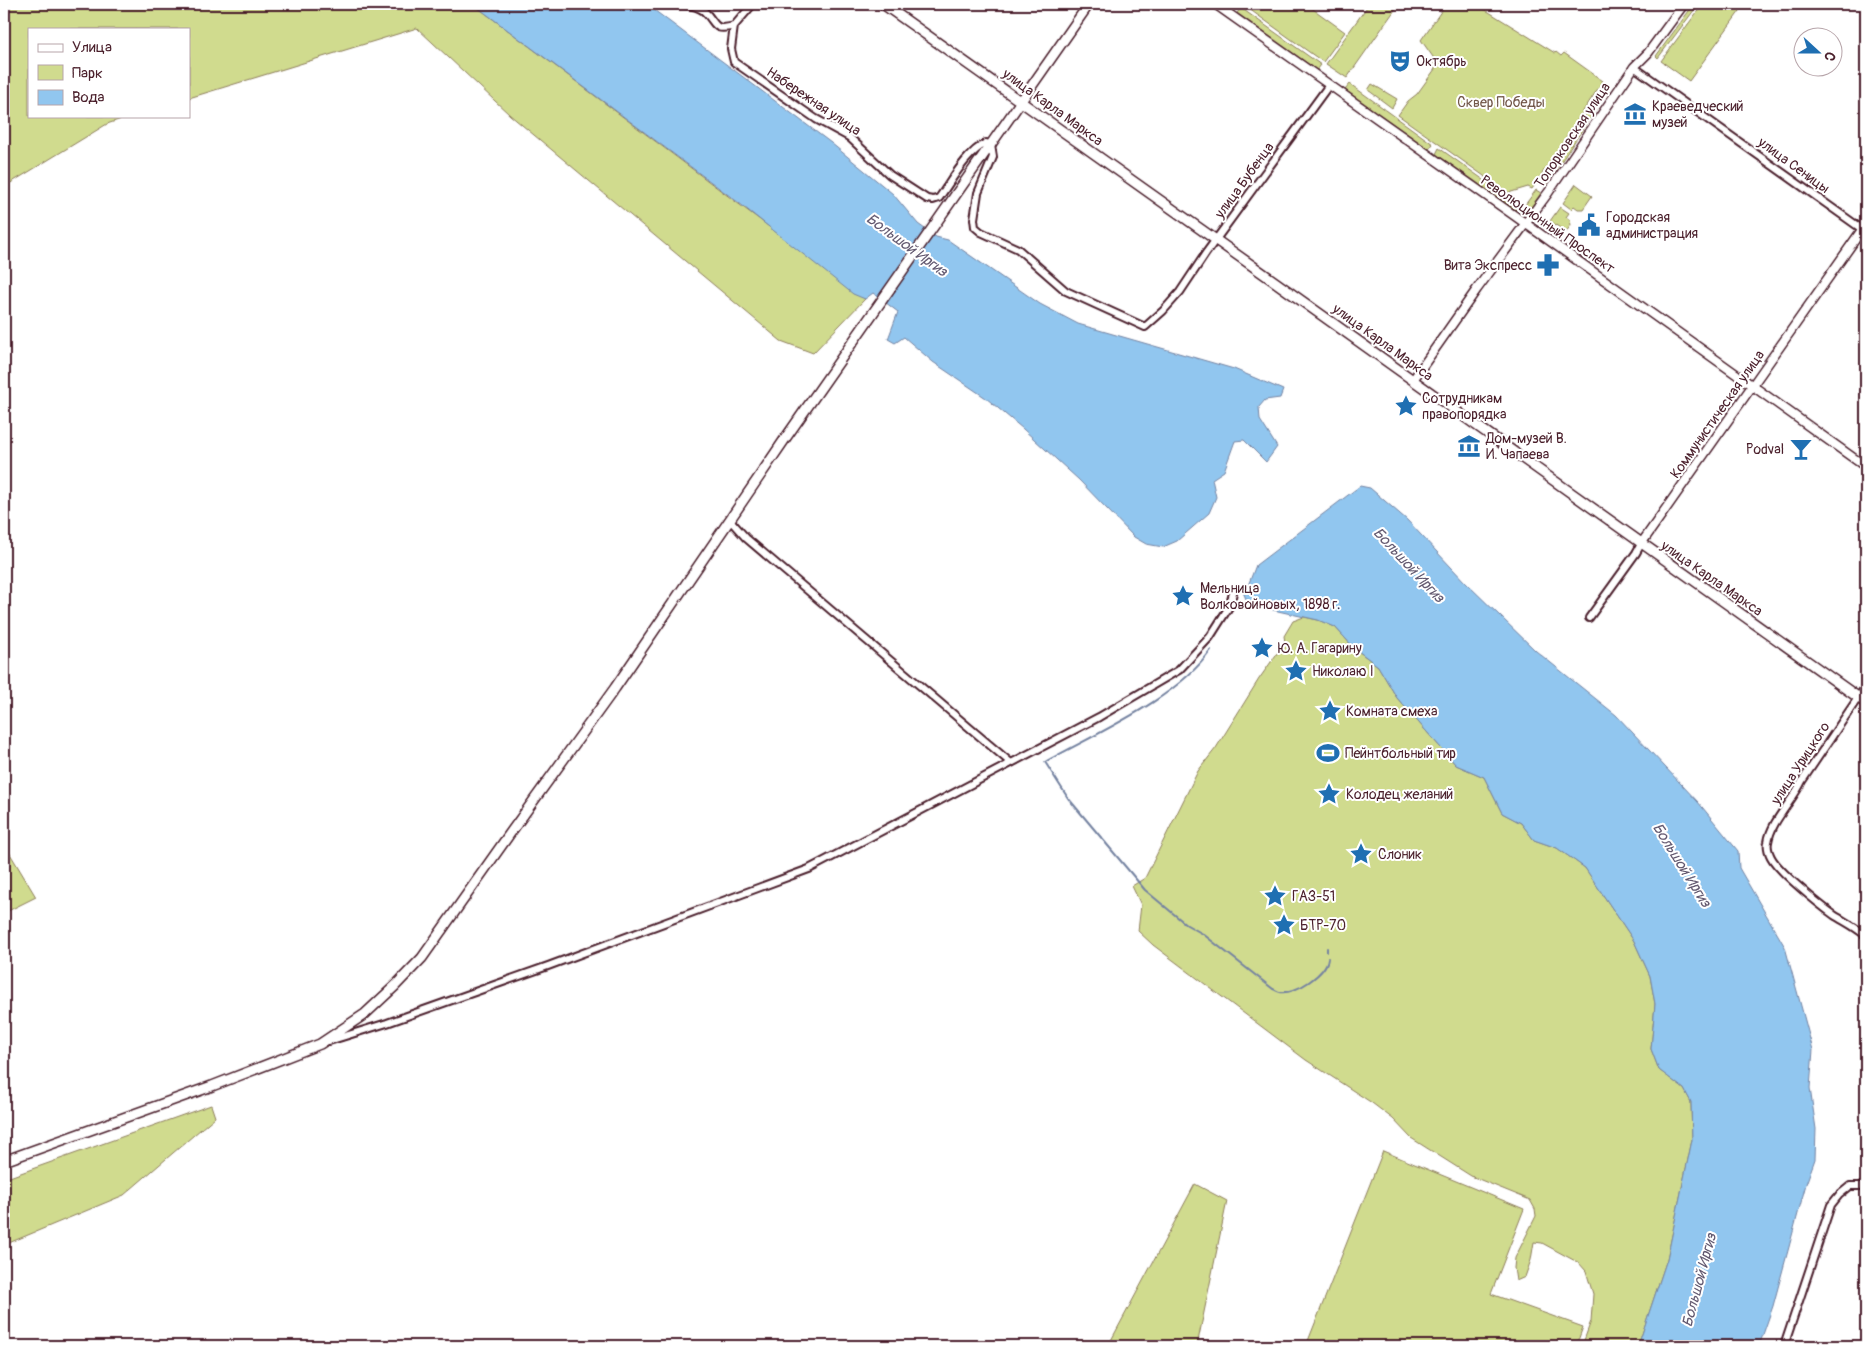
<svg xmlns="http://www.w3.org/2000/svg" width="1870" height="1350" viewBox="0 0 1870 1350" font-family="Pangolin,sans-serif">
<rect width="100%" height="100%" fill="#fff"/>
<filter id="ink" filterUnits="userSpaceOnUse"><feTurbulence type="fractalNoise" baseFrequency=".02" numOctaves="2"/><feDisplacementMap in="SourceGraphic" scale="10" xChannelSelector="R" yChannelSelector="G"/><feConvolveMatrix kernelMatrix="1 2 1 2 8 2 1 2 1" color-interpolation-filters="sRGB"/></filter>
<g filter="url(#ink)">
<path fill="#d0db8e" stroke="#8d7d5c" d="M4,4H473L865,299L813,353L781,341L510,115L417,28L189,98V29H29V116H130L107,124L4,187Z
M1242,4H1306L1345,32L1323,62Z
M1369,4H1399L1347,78L1326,64Z
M1444,4H1476L1555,53L1556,52L1561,56L1564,53L1603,81L1532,189L1528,187L1508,193L1398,115L1408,101L1417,94L1435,69L1433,57L1421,40L1442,10Z
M1694,4L1698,5L1658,58L1656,56Z
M1703,4H1745L1689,81L1661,61Z
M1241,8L1321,65L1317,70L1237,13Z
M1350,84L1433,144L1429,149L1345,90Z
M1372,84L1397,99L1392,108L1368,90Z
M1591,106L1596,109L1545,186L1540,183Z
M1439,148L1519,205L1516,210L1436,154Z
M1576,184L1592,196L1583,209H1578L1574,206L1571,209L1563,203Z
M1536,190L1541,193L1530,209L1525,205Z
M1560,207L1569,213L1566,217L1570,220L1571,225L1566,232L1550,221Z
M1304,617L1318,620L1335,627L1354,648L1378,666L1397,698L1456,765L1484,777L1502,813L1521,823L1534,840L1557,848L1585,868L1634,941L1650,976L1655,1004L1651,1049L1659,1070L1684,1089L1691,1102L1692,1140L1667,1259L1638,1346H1582L1591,1321L1593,1294L1586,1271L1579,1263L1542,1243L1534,1242L1531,1260L1525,1277L1516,1281L1514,1268L1515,1258L1536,1216L1535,1209L1530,1200L1471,1176L1411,1138L1393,1119L1372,1103L1306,1060L1153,945L1138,931L1141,905L1132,886L1145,878L1198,771L1216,748L1259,679L1285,642L1284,636L1293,621Z
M9,852L36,897L4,913V855Z
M211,1105L215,1117L124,1195L4,1245V1179Z
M1383,1151L1524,1209L1491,1294L1583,1327L1576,1346H1306Z
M1195,1184L1227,1201L1197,1346H1108Z"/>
<path fill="#91c6ef" stroke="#7583a1" d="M473,4H646L831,143L893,194L918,224L936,237L948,240L1040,304L1078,324L1234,369L1283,390L1280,398L1265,400L1259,407L1260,420L1277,447L1266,462L1244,440L1235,441L1224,471L1212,479L1216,497L1209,513L1177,541L1163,547L1146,544L1134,537L1079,480L1023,429L986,398L933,362L904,337L895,343L888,339L898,312L873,293L865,299L853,294L739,203Z
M1360,486L1370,488L1407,520L1466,583L1536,651L1616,715L1698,802L1738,851L1739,868L1785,947L1813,1050L1810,1088L1816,1129L1815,1159L1806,1184L1773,1306L1759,1346H1638L1667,1259L1692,1140L1691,1102L1684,1089L1659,1070L1651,1049L1655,1004L1650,976L1634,941L1585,868L1557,848L1534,840L1521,823L1502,813L1484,777L1456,765L1397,698L1378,666L1354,648L1335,627L1318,620L1260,607L1246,599L1243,592L1249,583L1256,565Z"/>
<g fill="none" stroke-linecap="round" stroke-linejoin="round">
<path stroke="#7583a1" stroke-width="2" d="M1211,650C1177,699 1097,733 1045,762L1068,798L1145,890L1187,925L1203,934L1273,989C1276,990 1278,992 1280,992C1295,995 1327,973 1328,958
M1327,948V952"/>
<defs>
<path id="minor" d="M684,4C690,5 699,7 704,11C717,23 712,32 734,26L731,49L734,62L816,119L849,137L890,175L927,199L933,200L939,198C952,180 966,153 986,143L991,145L993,157L978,193L974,219L975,227L981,232L1018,249L1066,291L1145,327L1163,311L1180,292L1206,253L1329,85
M734,26L753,4
M1634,67L1866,232
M730,520L746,538L1011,763
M1589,618L1636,553L1641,544
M1866,686L1802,781C1793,801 1771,821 1768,842C1767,846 1769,853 1771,857C1778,871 1820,905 1834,915C1845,922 1856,927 1866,936
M329,1041L387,1023L548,966L809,869L1099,717L1179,670L1210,637L1229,607L1233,593
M1866,1142L1864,1154L1866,1158
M1784,1346L1831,1205L1839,1195L1850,1186H1866"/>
<path id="tertiary" d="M1215,4L1515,216L1866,467
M1413,380L1477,289L1548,193L1634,67L1648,53L1684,4
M1641,544L1866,224"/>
<path id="secondary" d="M883,4C1212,235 1538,471 1866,703
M4,1161L212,1086L320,1044L365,1014L395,986L422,958L511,832L615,688L787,436L1089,4"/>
</defs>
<use href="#minor" stroke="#4a1f2b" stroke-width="10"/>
<use href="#tertiary" stroke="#4a1f2b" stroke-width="11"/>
<use href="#secondary" stroke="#4a1f2b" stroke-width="12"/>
<use href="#minor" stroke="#fff" stroke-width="6"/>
<use href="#tertiary" stroke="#fff" stroke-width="8"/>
<use href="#secondary" stroke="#fff" stroke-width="9"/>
</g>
</g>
<defs>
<symbol id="theatre-bare" viewBox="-9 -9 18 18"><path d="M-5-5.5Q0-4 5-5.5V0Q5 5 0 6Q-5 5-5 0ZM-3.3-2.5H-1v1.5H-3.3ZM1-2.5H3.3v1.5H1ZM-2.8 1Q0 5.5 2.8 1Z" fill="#1f6fb2" stroke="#fff" stroke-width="2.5" paint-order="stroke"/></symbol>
<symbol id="museum-bare" viewBox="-9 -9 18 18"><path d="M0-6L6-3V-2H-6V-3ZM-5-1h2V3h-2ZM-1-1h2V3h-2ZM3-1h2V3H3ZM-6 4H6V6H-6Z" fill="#1f6fb2" stroke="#fff" stroke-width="2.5" paint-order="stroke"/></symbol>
<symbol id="civic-bare" viewBox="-9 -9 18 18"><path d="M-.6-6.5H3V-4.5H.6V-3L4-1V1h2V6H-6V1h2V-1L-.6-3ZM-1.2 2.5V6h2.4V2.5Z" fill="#1f6fb2" stroke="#fff" stroke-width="2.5" paint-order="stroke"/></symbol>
<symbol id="pharmacy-bare" viewBox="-9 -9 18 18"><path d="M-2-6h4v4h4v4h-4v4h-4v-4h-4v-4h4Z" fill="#1f6fb2" stroke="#fff" stroke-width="2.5" paint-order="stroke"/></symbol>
<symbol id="sight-bare" viewBox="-9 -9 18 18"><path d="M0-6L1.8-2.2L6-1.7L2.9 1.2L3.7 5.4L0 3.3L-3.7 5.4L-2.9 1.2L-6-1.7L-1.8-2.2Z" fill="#1f6fb2" stroke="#fff" stroke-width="2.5" paint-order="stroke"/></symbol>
<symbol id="bar-bare" viewBox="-9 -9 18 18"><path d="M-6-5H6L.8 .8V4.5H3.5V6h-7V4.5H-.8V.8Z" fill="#1f6fb2" stroke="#fff" stroke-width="2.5" paint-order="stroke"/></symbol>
<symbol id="stadium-bare" viewBox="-9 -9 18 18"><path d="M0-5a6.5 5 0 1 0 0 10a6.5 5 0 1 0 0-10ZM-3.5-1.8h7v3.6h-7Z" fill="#1f6fb2" stroke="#fff" stroke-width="2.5" paint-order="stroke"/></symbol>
</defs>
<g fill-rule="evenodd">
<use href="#theatre-bare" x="1384" y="45" width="32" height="32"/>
<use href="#museum-bare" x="1619" y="98" width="32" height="32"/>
<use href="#civic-bare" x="1573" y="209" width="32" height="32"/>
<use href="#pharmacy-bare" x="1532" y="249" width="32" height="32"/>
<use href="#sight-bare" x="1390" y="390" width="32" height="32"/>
<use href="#museum-bare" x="1453" y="430" width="32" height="32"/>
<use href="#bar-bare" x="1785" y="433" width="32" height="32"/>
<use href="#sight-bare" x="1167" y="580" width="32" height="32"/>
<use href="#sight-bare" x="1246" y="632" width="32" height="32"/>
<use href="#sight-bare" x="1280" y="655" width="32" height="32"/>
<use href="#sight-bare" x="1314" y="695" width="32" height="32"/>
<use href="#stadium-bare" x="1312" y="737" width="32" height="32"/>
<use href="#sight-bare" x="1313" y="778" width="32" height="32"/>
<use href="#sight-bare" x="1345" y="838" width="32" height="32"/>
<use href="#sight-bare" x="1259" y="880" width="32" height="32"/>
<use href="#sight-bare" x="1268" y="909" width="32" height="32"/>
</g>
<g text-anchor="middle" stroke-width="4" stroke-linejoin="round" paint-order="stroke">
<g font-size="14" fill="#4a1f2b" stroke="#fff" text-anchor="start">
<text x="1416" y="66">Октябрь</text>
<text x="1652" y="111">Краеведческий<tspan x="1652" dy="16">музей</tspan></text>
<text x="1606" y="222">Городская<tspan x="1606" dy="16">администрация</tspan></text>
<text x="1532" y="270" text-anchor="end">Вита Экспресс</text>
<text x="1422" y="403">Сотрудникам<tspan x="1422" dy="16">правопорядка</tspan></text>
<text x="1486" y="443">Дом-музей В.<tspan x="1486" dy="16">И. Чапаева</tspan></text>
<text x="1784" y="454" text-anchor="end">Podval</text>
<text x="1200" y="593">Мельница<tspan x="1200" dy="16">Волковойновых, 1898 г.</tspan></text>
<text x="1278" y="653">Ю. А. Гагарину</text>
<text x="1312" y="676">Николаю I</text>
<text x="1346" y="716">Комната смеха</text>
<text x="1345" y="758">Пейнтбольный тир</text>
<text x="1346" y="799">Колодец желаний</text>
<text x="1378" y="859">Слоник</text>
<text x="1292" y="901">ГАЗ-51</text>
<text x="1300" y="930">БТР-70</text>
</g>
<g font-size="14" fill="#4a1f2b" stroke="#fff">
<text transform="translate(814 101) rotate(34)" y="5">Набережная улица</text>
<text transform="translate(1053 107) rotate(36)" y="5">улица Карла Маркса</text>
<text transform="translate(1572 135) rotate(-56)" y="5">Топорковская улица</text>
<text transform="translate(1794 165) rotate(36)" y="5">улица Сеницы</text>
<text transform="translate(1244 180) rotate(-54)" y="5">улица Бубенца</text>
<text transform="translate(1548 224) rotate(35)" y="5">Революционный Проспект</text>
<text transform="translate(1383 342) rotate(36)" y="5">улица Карла Маркса</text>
<text transform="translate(1717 414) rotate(-55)" y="5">Коммунистическая улица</text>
<text transform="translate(1712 578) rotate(35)" y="5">улица Карла Маркса</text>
<text transform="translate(1800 763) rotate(-57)" y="5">улица Урицкого</text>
</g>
<g font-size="14" fill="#725749" stroke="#fff">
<text x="1501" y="107">Сквер Победы</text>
</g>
<g font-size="15" font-style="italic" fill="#635970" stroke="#fff">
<text transform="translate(907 245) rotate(36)" y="5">Большой Иргиз</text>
<text transform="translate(1409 565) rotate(47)" y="5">Большой Иргиз</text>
<text transform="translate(1682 865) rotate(58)" y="5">Большой Иргиз</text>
<text transform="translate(1699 1280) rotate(-75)" y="5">Большой Иргиз</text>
</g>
</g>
<rect width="1870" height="1350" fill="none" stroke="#fff" stroke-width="20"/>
<rect x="10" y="10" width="1850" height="1330" fill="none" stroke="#4a1f2b" stroke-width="2" filter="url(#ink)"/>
<rect x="28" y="28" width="162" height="90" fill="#ffffff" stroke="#b7a5aa"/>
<rect x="38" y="44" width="25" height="8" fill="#ffffff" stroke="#b7a5aa"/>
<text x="72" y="52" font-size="15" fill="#4a1f2b">Улица</text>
<rect x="38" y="65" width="25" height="15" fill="#d0db8e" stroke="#b7a5aa"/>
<text x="72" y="78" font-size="15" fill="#4a1f2b">Парк</text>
<rect x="38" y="90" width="25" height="15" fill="#91c6ef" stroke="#b7a5aa"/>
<text x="72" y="102" font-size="15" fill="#4a1f2b">Вода</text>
<g transform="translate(1818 52) rotate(111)"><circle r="24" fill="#ffffff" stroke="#b7a5aa"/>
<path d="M0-4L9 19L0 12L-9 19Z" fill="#1f6fb2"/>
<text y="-8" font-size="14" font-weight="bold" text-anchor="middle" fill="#4a1f2b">С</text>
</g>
</svg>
